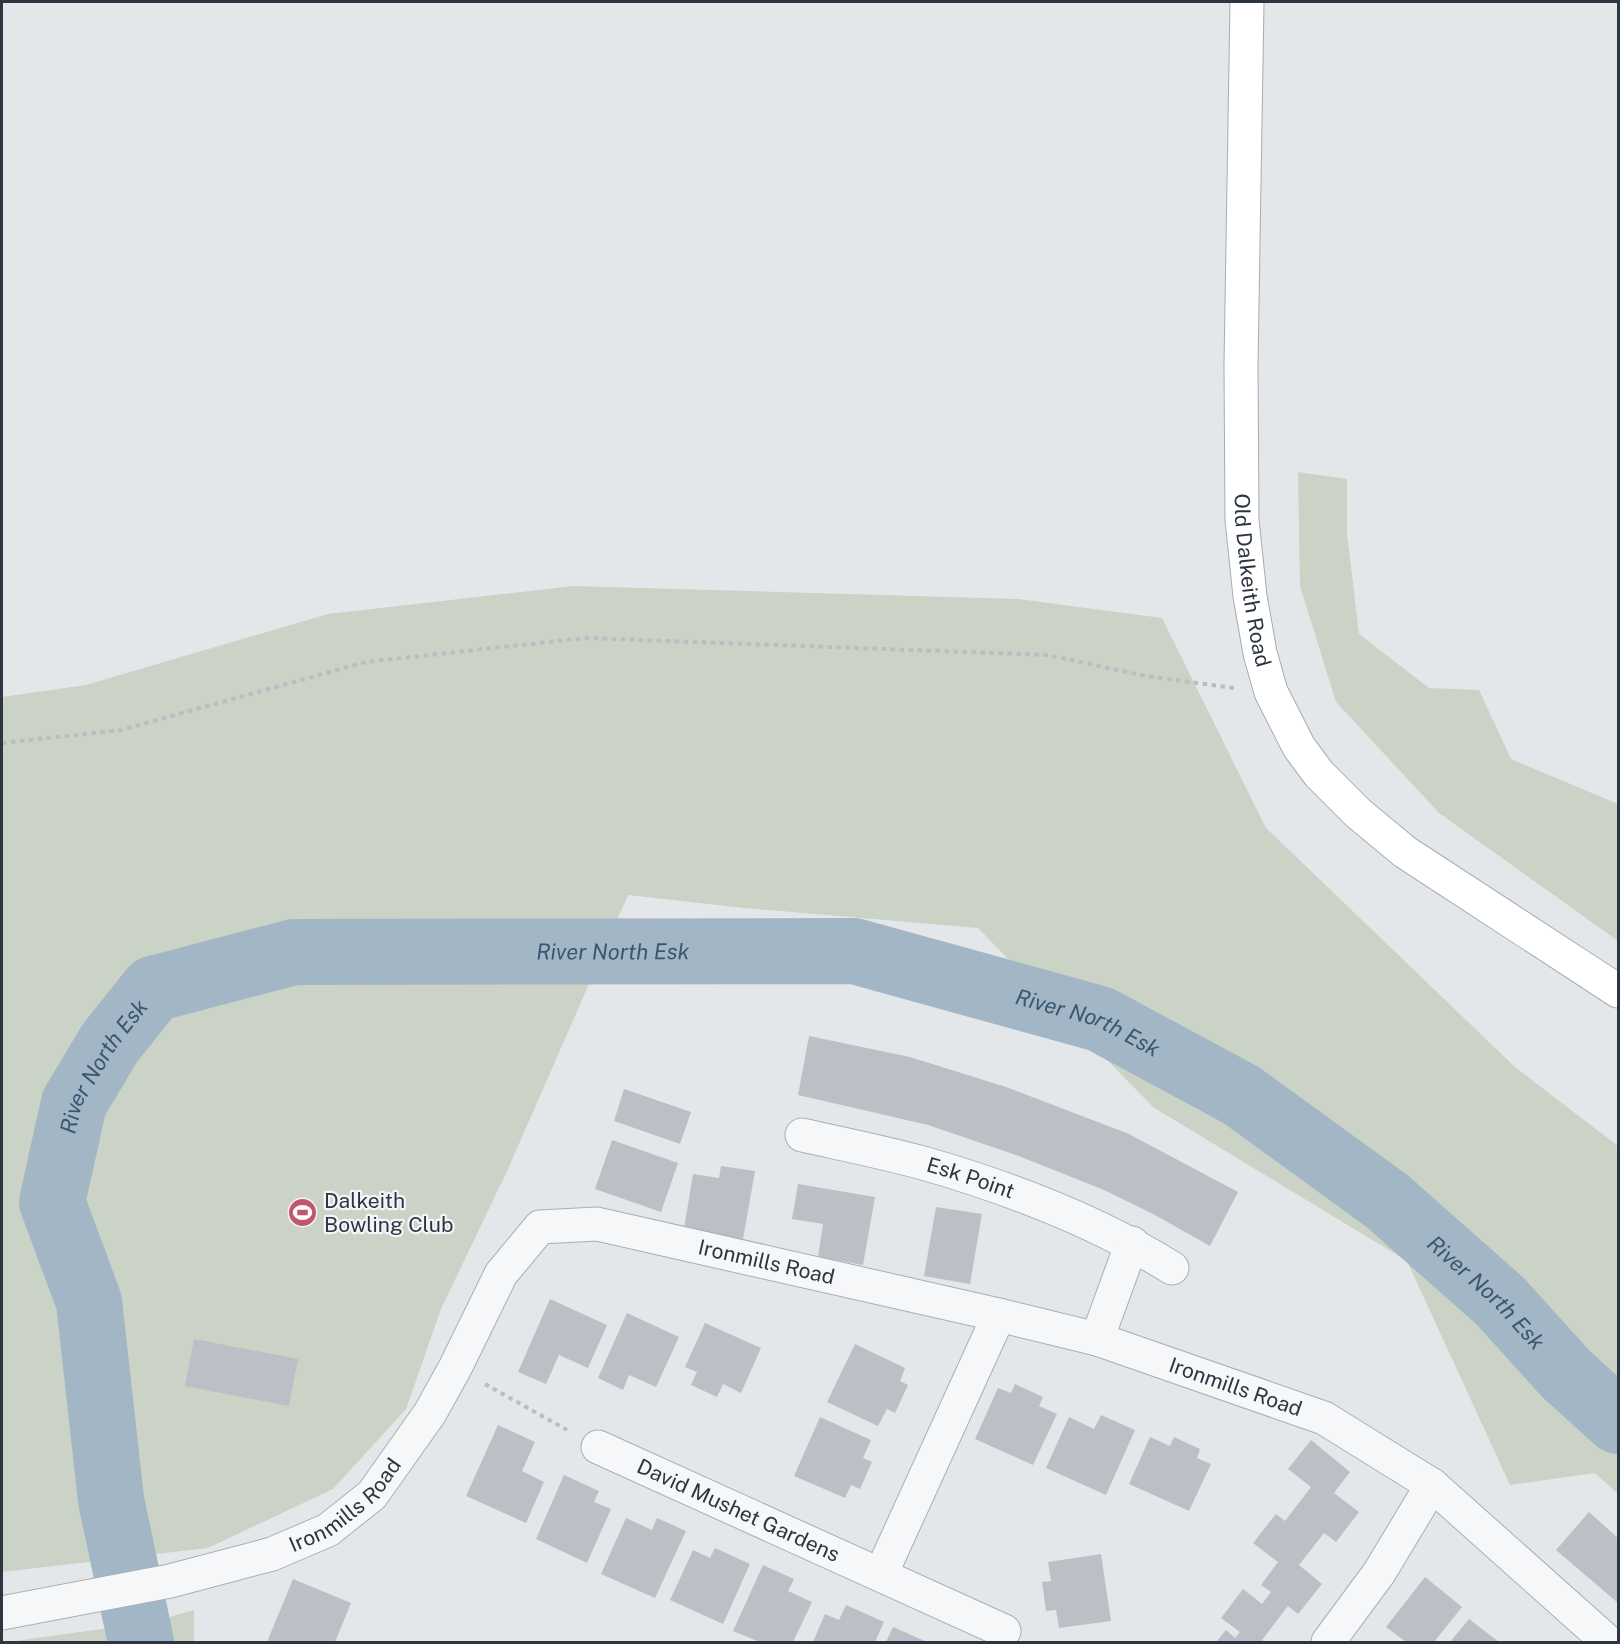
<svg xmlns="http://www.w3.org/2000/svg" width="1620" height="1644" viewBox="0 0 1620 1644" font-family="'Public Sans',sans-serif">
<rect width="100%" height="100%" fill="#e3e7ea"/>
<path fill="#cad3c5" d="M1298,472L1347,479V533L1359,634L1429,688L1479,690L1511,759L1618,804V941L1439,813L1336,702L1300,586Z
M574,586L1018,599L1162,618L1266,828L1515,1067L1618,1146V1494L1595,1473L1510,1485L1407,1261L1153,1107L978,928L744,908L628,895L508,1169L441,1309L406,1409L333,1489L208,1548L2,1572V697L86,685L328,614Z
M194,1610V1642H8L152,1622Z"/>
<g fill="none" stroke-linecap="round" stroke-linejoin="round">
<path stroke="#a2b6c6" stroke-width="66" id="s1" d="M141,1642L111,1500L89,1302L52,1202L74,1103L110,1043L153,989L294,952L854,951L1100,1019L1241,1095L1387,1201L1500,1301L1566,1374L1618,1421"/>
</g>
<path fill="#bbc0c6" d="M809,1036L910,1057L1006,1087L1129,1134L1238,1192L1210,1246L1153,1214L1104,1190L1016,1155L928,1125L798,1095Z
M624,1089L691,1112L680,1144L614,1121Z
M612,1140L678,1163L661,1212L595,1189Z
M721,1166L755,1171L743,1239L684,1229L693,1174L719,1178Z
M798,1184L875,1197L863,1265L818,1257L823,1224L792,1219Z
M936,1207L982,1214L970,1284L924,1276Z
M550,1299L607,1325L588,1368L559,1355L546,1384L518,1372Z
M627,1313L679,1337L656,1387L629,1375L623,1390L598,1378Z
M705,1323L761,1348L741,1393L723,1384L717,1397L691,1385L697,1372L685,1367Z
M194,1339L298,1359L289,1406L185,1386Z
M855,1344L905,1368L900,1381L908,1385L895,1413L887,1409L878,1426L827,1402Z
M1015,1384L1043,1397L1039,1406L1057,1414L1033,1465L975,1439L998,1388L1011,1393Z
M1101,1415L1135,1430L1106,1495L1046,1468L1069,1417L1094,1429Z
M820,1417L871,1440L863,1458L872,1462L860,1489L851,1485L845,1498L794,1476Z
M498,1425L535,1442L522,1471L544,1482L526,1523L466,1496Z
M1150,1437L1170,1446L1174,1437L1200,1449L1197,1458L1211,1464L1189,1511L1129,1484Z
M1311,1440L1350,1472L1334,1493L1359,1512L1336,1542L1324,1533L1299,1565L1322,1584L1298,1614L1288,1606L1262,1640L1266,1642H1216L1226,1630L1235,1638L1240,1632L1221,1618L1243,1589L1262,1604L1271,1592L1261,1585L1278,1562L1253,1543L1276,1514L1285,1521L1311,1487L1288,1469Z
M564,1475L599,1491L594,1502L611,1509L587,1563L536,1539Z
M1589,1512L1618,1538V1603L1556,1550Z
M626,1518L652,1530L657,1518L686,1531L655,1598L601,1574Z
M715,1548L750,1564L723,1624L670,1600L693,1550L710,1558Z
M1101,1554L1111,1621L1059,1628L1056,1610L1046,1611L1042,1582L1051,1581L1048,1562Z
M763,1565L794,1579L788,1591L812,1602L793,1642H760L733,1631Z
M1425,1577L1462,1607L1434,1642H1406L1386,1627Z
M293,1579L351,1603L335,1642H267Z
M846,1605L884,1622L875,1642H813L825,1614L839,1620Z
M1469,1619L1499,1642H1450Z
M893,1627L927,1642H886Z"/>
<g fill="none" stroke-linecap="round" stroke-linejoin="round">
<defs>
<g id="street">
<path id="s2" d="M802,1135C842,1144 883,1152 923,1163C1010,1188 1095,1220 1172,1268"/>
<path d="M1097,1339L1132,1243"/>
<path id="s3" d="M598,1447L1004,1631"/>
<path d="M881,1574L999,1315"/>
<path id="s4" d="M2,1613L170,1581L272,1554L328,1530L372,1495L430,1413L455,1368L501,1274L540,1227L597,1224L999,1315L1097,1339L1324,1418L1432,1485L1608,1642"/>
<path d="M1328,1642L1379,1573L1432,1485"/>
</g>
<g id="primary">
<path id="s5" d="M1247,2L1241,365L1242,520L1250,596L1260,653L1271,692L1299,747L1319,774L1358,813L1405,852L1618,991"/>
</g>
</defs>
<use href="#street" stroke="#a9aeb4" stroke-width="35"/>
<use href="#primary" stroke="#a4acb5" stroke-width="35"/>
<path stroke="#babdc2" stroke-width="4" stroke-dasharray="4.5 4.5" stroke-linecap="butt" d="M2,743L121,730L366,662L585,638L1048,655L1146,676L1234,688
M485,1384L567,1430"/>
<use href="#street" stroke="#f6f7f9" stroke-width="33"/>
<use href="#primary" stroke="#fff" stroke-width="33"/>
</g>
<defs>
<symbol id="stadium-disc" viewBox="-11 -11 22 22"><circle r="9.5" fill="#c3556d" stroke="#f3f5f8"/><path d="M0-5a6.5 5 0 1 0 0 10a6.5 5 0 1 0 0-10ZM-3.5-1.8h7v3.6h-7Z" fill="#fff"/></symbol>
</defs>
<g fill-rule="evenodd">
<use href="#stadium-disc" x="286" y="1196" width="33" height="33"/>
</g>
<g text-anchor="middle" stroke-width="4.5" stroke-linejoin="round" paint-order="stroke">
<g font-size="21" fill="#2d3541" stroke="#f3f5f8">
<text dy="7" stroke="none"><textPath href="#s5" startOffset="579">Old Dalkeith Road</textPath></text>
<text dy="7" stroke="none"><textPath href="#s2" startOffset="174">Esk Point</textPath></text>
<text dy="7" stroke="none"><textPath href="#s4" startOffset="942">Ironmills Road</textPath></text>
<text dy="7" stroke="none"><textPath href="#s4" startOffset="1428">Ironmills Road</textPath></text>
<text dy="7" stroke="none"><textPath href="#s4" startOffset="366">Ironmills Road</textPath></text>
<text dy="7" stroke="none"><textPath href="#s3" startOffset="154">David Mushet Gardens</textPath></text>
</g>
<g font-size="21" fill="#2d3541" stroke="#f3f5f8" text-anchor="start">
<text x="324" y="1208">Dalkeith<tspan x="324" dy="24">Bowling Club</tspan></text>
</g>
<g font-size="22" font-style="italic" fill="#3a5771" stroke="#f3f5f8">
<text dy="8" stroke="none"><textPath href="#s1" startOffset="1156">River North Esk</textPath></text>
<text dy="8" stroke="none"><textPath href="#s1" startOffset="1642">River North Esk</textPath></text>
<text dy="8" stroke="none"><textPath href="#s1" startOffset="598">River North Esk</textPath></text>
<text dy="8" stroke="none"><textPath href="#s1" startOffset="2128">River North Esk</textPath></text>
</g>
</g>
<rect width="1620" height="1644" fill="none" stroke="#2d3541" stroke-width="6"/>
</svg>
